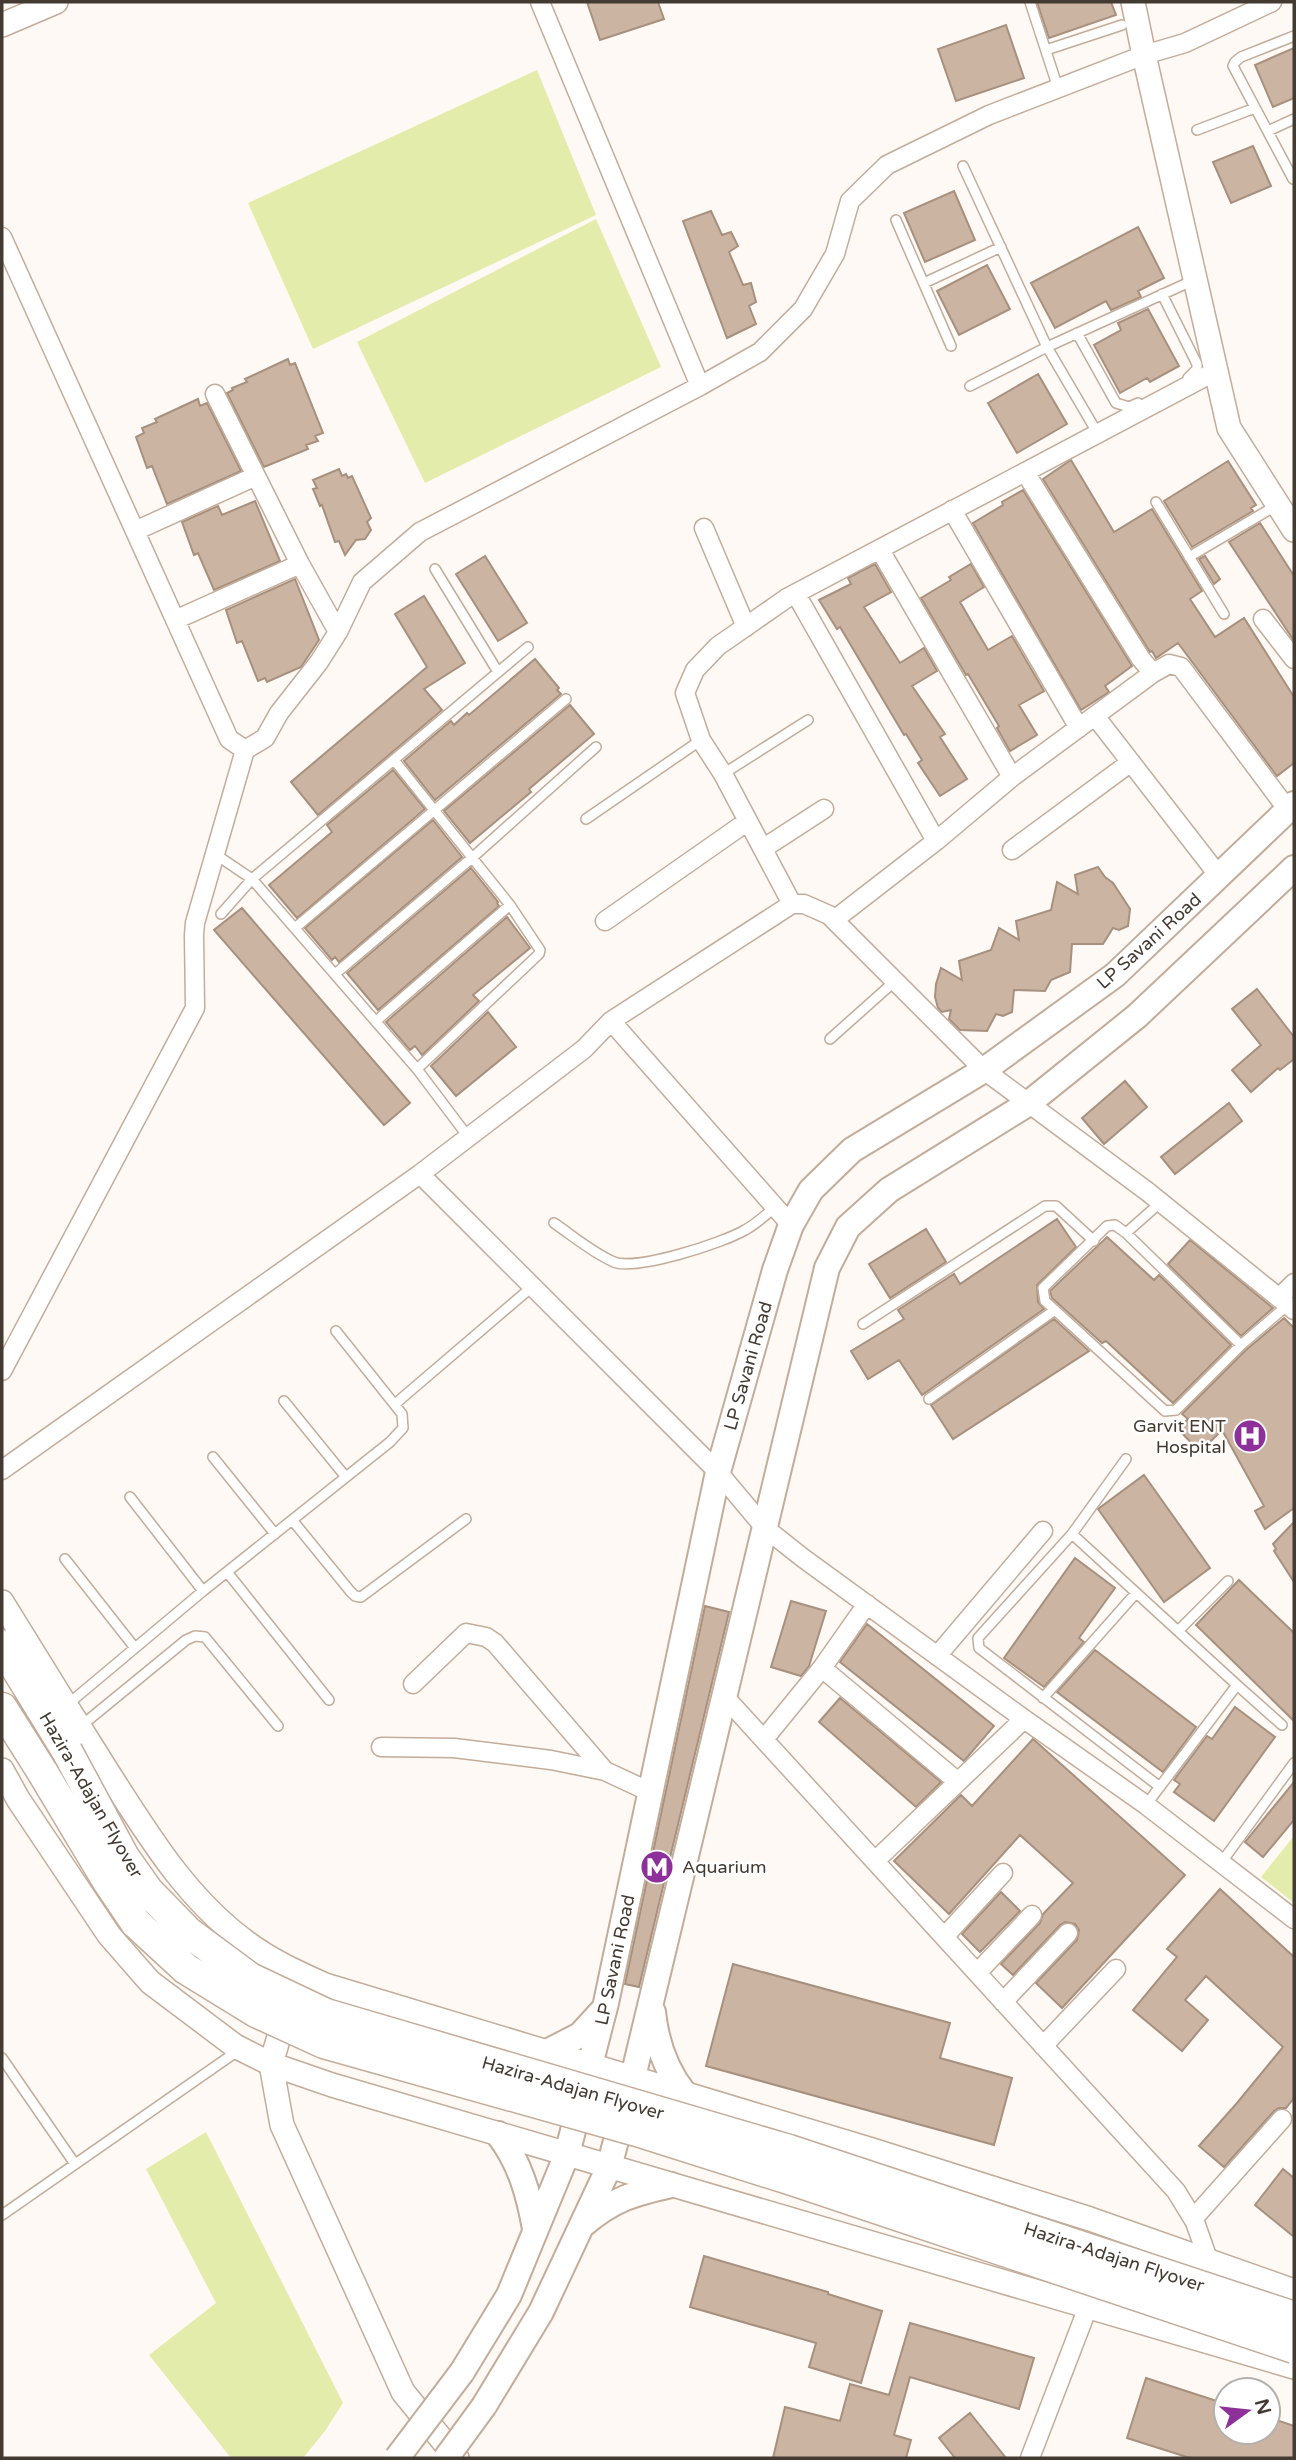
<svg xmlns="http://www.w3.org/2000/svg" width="1296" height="2460" viewBox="0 0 1296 2460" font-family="'Varela Round',sans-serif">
<rect width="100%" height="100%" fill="#fef9f5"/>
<path fill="#e4ecab" d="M537,70L596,215L313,349L248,203Z
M596,219L661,367L425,483L357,342Z
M1294,1836V1903L1261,1877Z
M206,2132L343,2403L325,2431L303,2458H231L149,2355L216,2303L146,2169Z"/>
<path fill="#ccb4a2" stroke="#a7907e" stroke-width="2" d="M587,2H658L664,19L600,40Z
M1037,2H1111L1116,15L1049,38Z
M1006,25L1024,78L956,101L938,49Z
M1294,48V98L1273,107L1255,65Z
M1253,146L1271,186L1231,203L1213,162Z
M954,191L975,240L925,262L904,213Z
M711,211L722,235L731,232L738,246L729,252L743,285L751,283L756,302L749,306L756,324L727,338L683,221Z
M1138,227L1164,278L1138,291L1141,297L1111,310L1106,301L1055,328L1031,283Z
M987,265L1010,309L959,335L937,291Z
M1148,309L1179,366L1150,382L1147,378L1120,393L1094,345L1121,330L1118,323Z
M288,359L290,365L295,363L323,433L315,436L318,441L306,445L308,449L264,467L227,393L233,390L232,388L247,382L245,379Z
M1038,374L1067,424L1017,453L988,403Z
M198,399L200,406L207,403L241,471L167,504L152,466L147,468L136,437L144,433L142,428L157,422L155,419Z
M1071,460L1114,532L1152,509L1202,591L1190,599L1215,637L1244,618L1294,697V763L1277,776L1178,643L1156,658L1152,651L1150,652L1043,479Z
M1228,461L1256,505L1251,508L1253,511L1192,547L1164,501Z
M339,469L342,476L346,474L348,478L352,476L371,518L367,522L371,530L365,539L356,540L345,555L339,541L335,542L322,505L320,506L313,489L317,488L313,480Z
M1023,490L1132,666L1105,686L1109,692L1081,710L973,523L1003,505L1002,502Z
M255,501L280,561L214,590L198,553L194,555L182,522L218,506L222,515Z
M1260,523L1294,576V641L1229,542Z
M485,556L527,623L498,641L456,574Z
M1205,556L1220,579L1214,584L1199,559Z
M875,564L891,592L864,607L900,663L924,648L937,671L912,686L945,734L940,737L967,779L940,796L918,763L922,760L906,734L904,735L840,627L837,629L819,600L851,584L848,578Z
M971,564L984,587L960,602L988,650L1012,636L1044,691L1019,705L1037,735L1010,751L997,728L999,726L968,674L966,675L921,598L951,580L949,577Z
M295,579L319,640L301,667L267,682L265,678L258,681L242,641L237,643L226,610Z
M424,596L465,663L424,689L442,710L318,815L291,782L427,667L395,614Z
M535,659L559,688L557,690L561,694L435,800L404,761L451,721L454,725L467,713L469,715Z
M570,705L594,734L529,789L531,792L470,843L444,811Z
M393,770L425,809L297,918L269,885L332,832L327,825Z
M433,820L462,857L339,962L335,957L332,960L305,928Z
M1098,867L1105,877L1113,883L1130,909L1128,926L1119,930L1113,928L1103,944H1072L1070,972L1051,980L1045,991L1014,990L1012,1012L1003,1016L996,1014L987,1031L960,1030L949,1019L951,1010L942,1012L938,1008L935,997L936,984L941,968L962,980L959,961L991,950L999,928L1019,940L1016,921L1051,910L1057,882L1078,894L1075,875Z
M471,868L498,902L497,903L499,906L378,1010L347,973Z
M242,908L410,1103L384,1125L214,930Z
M507,917L530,948L473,995L479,1001L422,1055L415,1046L410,1050L386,1022Z
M1257,989L1294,1037V1059L1280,1070L1278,1068L1251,1092L1232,1070L1261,1045L1232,1009Z
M488,1012L516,1047L456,1096L431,1066Z
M1125,1081L1147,1107L1104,1144L1082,1118Z
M1229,1103L1242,1121L1175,1174L1161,1157Z
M1057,1219L1076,1247L1037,1285L1038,1302L1044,1309L922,1395L899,1360L868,1379L851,1351L904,1319L898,1310L954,1274L960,1284Z
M926,1229L946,1262L890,1298L869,1264Z
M1107,1237L1154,1280L1159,1275L1231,1345L1173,1403L1106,1341L1102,1343L1052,1298L1050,1291Z
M1190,1240L1273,1308L1241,1336L1168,1264Z
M1284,1318L1294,1328V1508L1265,1529L1255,1511L1264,1506L1222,1430L1200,1452L1178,1429L1188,1419L1182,1414L1246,1350Z
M1054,1319L1089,1351L953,1439L931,1405Z
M1144,1475L1210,1568L1164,1602L1098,1509Z
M1294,1522V1582L1274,1551L1276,1549L1273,1544Z
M1075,1558L1115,1588L1079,1638L1084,1642L1044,1687L1004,1658Z
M1239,1580L1294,1633V1721L1196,1625Z
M791,1601L826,1611L809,1666L801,1676L771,1667Z
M705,1606L729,1612L639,1987L625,1984Z
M867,1624L994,1726L964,1761L840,1662Z
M1095,1650L1196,1727L1163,1772L1057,1692Z
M840,1698L941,1782L916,1807L819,1722Z
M1235,1707L1275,1737L1214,1821L1174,1792L1180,1784L1174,1780L1207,1736L1212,1739Z
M1033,1739L1185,1875L1062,2008L1036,1983L1077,1940L1079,1930L1075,1924L1065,1922L1060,1925L1013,1975L1001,1964L1040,1923L1043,1914L1073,1883L1020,1835L949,1914L894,1861L961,1795L972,1806Z
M1294,1782V1820L1263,1857L1245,1842Z
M1220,1889L1294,1957V2098L1286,2108H1279L1274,2111L1224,2167L1199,2146L1237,2103L1283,2047L1206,1976L1185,2000L1208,2020L1182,2051L1133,2010L1177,1957L1167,1949Z
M1001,1892L1020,1911L980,1952L962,1934Z
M733,1964L950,2023L940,2058L1012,2078L994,2145L706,2066Z
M1283,2169L1294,2178V2237L1255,2205Z
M704,2256L828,2292V2294L882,2311L861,2383L809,2367L816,2343L690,2307Z
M910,2323L1034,2358L1019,2409L910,2377L894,2435L911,2440L906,2458H773L785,2407L840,2421L850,2384L889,2395Z
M1146,2378L1226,2404V2432H1268V2417L1294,2426V2458H1190L1127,2438Z
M970,2413L1006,2458H955L939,2438Z"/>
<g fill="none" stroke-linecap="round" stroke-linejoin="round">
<defs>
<path id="service" d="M1030,2L1058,88
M1046,50L1122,25
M1197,130L1255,108
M1268,131L1294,119
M963,166L1047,347L1098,434
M1293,179L1233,66L1235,62L1241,57L1294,36
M896,220L951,346
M924,283L1001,247
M1162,294L1197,364V369L1188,378
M1077,333L1116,403L1129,407L1138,403
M970,386L1047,347L1194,280
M1156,502L1224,614
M1189,557L1277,505
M435,569L498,672
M394,760L510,905L540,950L539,954L417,1069
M723,774L808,720
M586,819L701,740
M215,854L252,879L417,1069L469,1138
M221,914L252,879L528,647
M295,928L566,699
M335,974L473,857L596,747
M376,1021L510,905
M830,1039L895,981
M554,1223C573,1236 593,1253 614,1262C636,1271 723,1243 745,1230C756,1224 766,1215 775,1207
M1126,1233L1161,1202
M863,1324L1045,1206H1056L1094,1241
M1241,1345L1126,1233L1115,1225L1107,1226L1043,1288L1045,1301L1165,1411L1176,1410L1241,1345L1289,1304
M929,1399L1055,1310
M284,1401L345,1476
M395,1404L533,1286
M213,1457L275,1534
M130,1497L203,1591
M293,1521L350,1591L355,1596L361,1597L466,1519
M1072,1534L1126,1459
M65,1559L135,1648
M227,1572L329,1700
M1178,1631L1228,1581
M1237,1685L1282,1725
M1043,1698L1136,1593
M67,1705L203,1591L390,1442L403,1428L402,1414L336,1331
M81,1726L186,1640L195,1636L205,1637L278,1726
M1146,1805L1237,1685L1072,1534L978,1638L979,1648L1160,1787
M1221,1863L1294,1763
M2,2058L75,2164
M2,2215L239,2050"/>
<path id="minor" d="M540,2L700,386
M2,237L229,739L245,750
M215,394L300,564L338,632
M952,510L1079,728
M704,528L746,627
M135,531L256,476
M880,550L1012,777
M796,594L936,841
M1263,619L1294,659
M175,620L300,564
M1153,673L1169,664L1181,667L1288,810
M1095,716L1219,876
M764,848L824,809
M1012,850L1131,762
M792,904L723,774L701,740L685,693L695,670L718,646L787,598L1216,371
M834,920L936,841L1012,777L1153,673L1141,659L1025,472
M605,921L748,821
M611,1021L791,1225
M1280,1297L1294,1283
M1294,1310L1148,1192L984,1070L829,915L804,904H792L611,1021L584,1049L420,1174L718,1472L765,1528L803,1558L1024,1719L1146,1805L1294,1919
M2,1371L195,1008L194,935L195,923L245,750L265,738L279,713L319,662L338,632L362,582L420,532L700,386L760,352L803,309L835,254L850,201L887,165L989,115L1144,55L1185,43L1272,2
M2,1470L420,1174
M937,1656L1043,1531
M822,1668L958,1782
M413,1684L466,1633L486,1637L495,1643L605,1771L650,1792
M724,1696L1176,2191L1195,2222L1209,2262
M764,1739L822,1668L867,1604
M381,1747L454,1748L551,1760L605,1771
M875,1861L1024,1719
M944,1937L1003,1873
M977,1973L1032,1915
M1003,2002L1068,1933
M1043,2046L1116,1969
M1193,2219L1282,2119
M1030,2458L1088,2307"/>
<path id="tertiary" d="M1133,2L1144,55L1229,428L1294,530
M2,25L56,2
M2,1602C37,1659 73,1717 109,1774C147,1833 184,1895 242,1939C267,1959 296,1972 325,1985L872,2150L1090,2219L1294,2291
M2,1770L18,1799L109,1935L150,1982L235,2046L271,2064L332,2085L1294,2367
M287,2009L271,2064L282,2125L403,2392L457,2458"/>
<path id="secondary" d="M653,2012C656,2041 666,2070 684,2093
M547,2052L580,2035L602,2011
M498,2134C520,2162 529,2195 535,2229
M584,2224C613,2199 635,2193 671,2185
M462,2372L509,2295L567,2154L606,2003L718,1472L775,1270L791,1225L811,1190L852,1150L984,1070L1115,975L1294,804
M484,2406L541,2312L609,2167L633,2077L827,1268L848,1227L889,1190L1029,1103L1137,1016L1294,868"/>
<path id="trunk" d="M2,1645L67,1751
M2,1708L43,1773"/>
</defs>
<use href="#service" stroke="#c3ac9a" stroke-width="12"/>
<use href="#minor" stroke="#c3ac9a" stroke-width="21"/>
<use href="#tertiary" stroke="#c3ac9a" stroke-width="26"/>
<use href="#secondary" stroke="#c3ac9a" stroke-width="28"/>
<use href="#trunk" stroke="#c3ac9a" stroke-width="33"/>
<use href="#service" stroke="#fff" stroke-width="9"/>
<use href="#minor" stroke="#fff" stroke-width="18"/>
<use href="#tertiary" stroke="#fff" stroke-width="23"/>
<use href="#secondary" stroke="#fff" stroke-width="24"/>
<use href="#trunk" stroke="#fff" stroke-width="30"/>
<defs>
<path id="secondary-bridge" d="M397,2458L462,2372
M446,2458L484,2406"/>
<path id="trunk-bridge" d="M67,1751L124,1857L148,1891L188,1932L250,1978L326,2014L789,2150L1294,2317
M43,1773L107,1880L136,1923L186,1969L256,2012L324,2043L637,2131L792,2180L1294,2348"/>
</defs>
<use href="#secondary-bridge" stroke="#c3ac9a" stroke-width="28" stroke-linecap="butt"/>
<use href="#trunk-bridge" stroke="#c3ac9a" stroke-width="33" stroke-linecap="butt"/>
<use href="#secondary-bridge" stroke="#fff" stroke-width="24"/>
<use href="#trunk-bridge" stroke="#fff" stroke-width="30"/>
</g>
<defs>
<symbol id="hospital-disc" viewBox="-11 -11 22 22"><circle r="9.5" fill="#8d309a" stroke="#fff"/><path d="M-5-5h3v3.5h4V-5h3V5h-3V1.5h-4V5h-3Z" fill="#fff"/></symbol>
<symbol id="metro-disc" viewBox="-11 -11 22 22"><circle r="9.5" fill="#8d309a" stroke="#fff"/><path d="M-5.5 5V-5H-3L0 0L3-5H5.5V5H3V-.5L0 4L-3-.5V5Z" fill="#fff"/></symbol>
</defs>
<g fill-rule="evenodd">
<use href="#hospital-disc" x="1231" y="1417" width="38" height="38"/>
<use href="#metro-disc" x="638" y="1848" width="38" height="38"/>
</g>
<g text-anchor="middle" stroke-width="5" stroke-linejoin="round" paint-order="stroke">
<g font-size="18" fill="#433a32" stroke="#fff">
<text transform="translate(1149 941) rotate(-42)" y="6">LP Savani Road</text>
<text transform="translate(748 1366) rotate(-74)" y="6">LP Savani Road</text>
<text transform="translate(91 1795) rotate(60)" y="6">Hazira-Adajan Flyover</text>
<text transform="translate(615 1960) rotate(-78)" y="6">LP Savani Road</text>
<text transform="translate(573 2088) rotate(16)" y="6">Hazira-Adajan Flyover</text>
<text transform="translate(1114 2257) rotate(18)" y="6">Hazira-Adajan Flyover</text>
</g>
<g font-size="18" fill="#433a32" stroke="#fff" text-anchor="end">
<text x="1226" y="1432">Garvit ENT<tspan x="1226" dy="21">Hospital</tspan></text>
<text x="682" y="1873" text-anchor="start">Aquarium</text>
</g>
</g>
<rect width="1296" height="2460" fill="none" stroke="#433a32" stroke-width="7"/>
<g transform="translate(1247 2411) rotate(75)"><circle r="33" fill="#ffffff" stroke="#b4b0ad" stroke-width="2"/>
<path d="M0-5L12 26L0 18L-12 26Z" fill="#8d309a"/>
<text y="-10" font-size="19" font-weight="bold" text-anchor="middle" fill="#433a32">N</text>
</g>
</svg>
